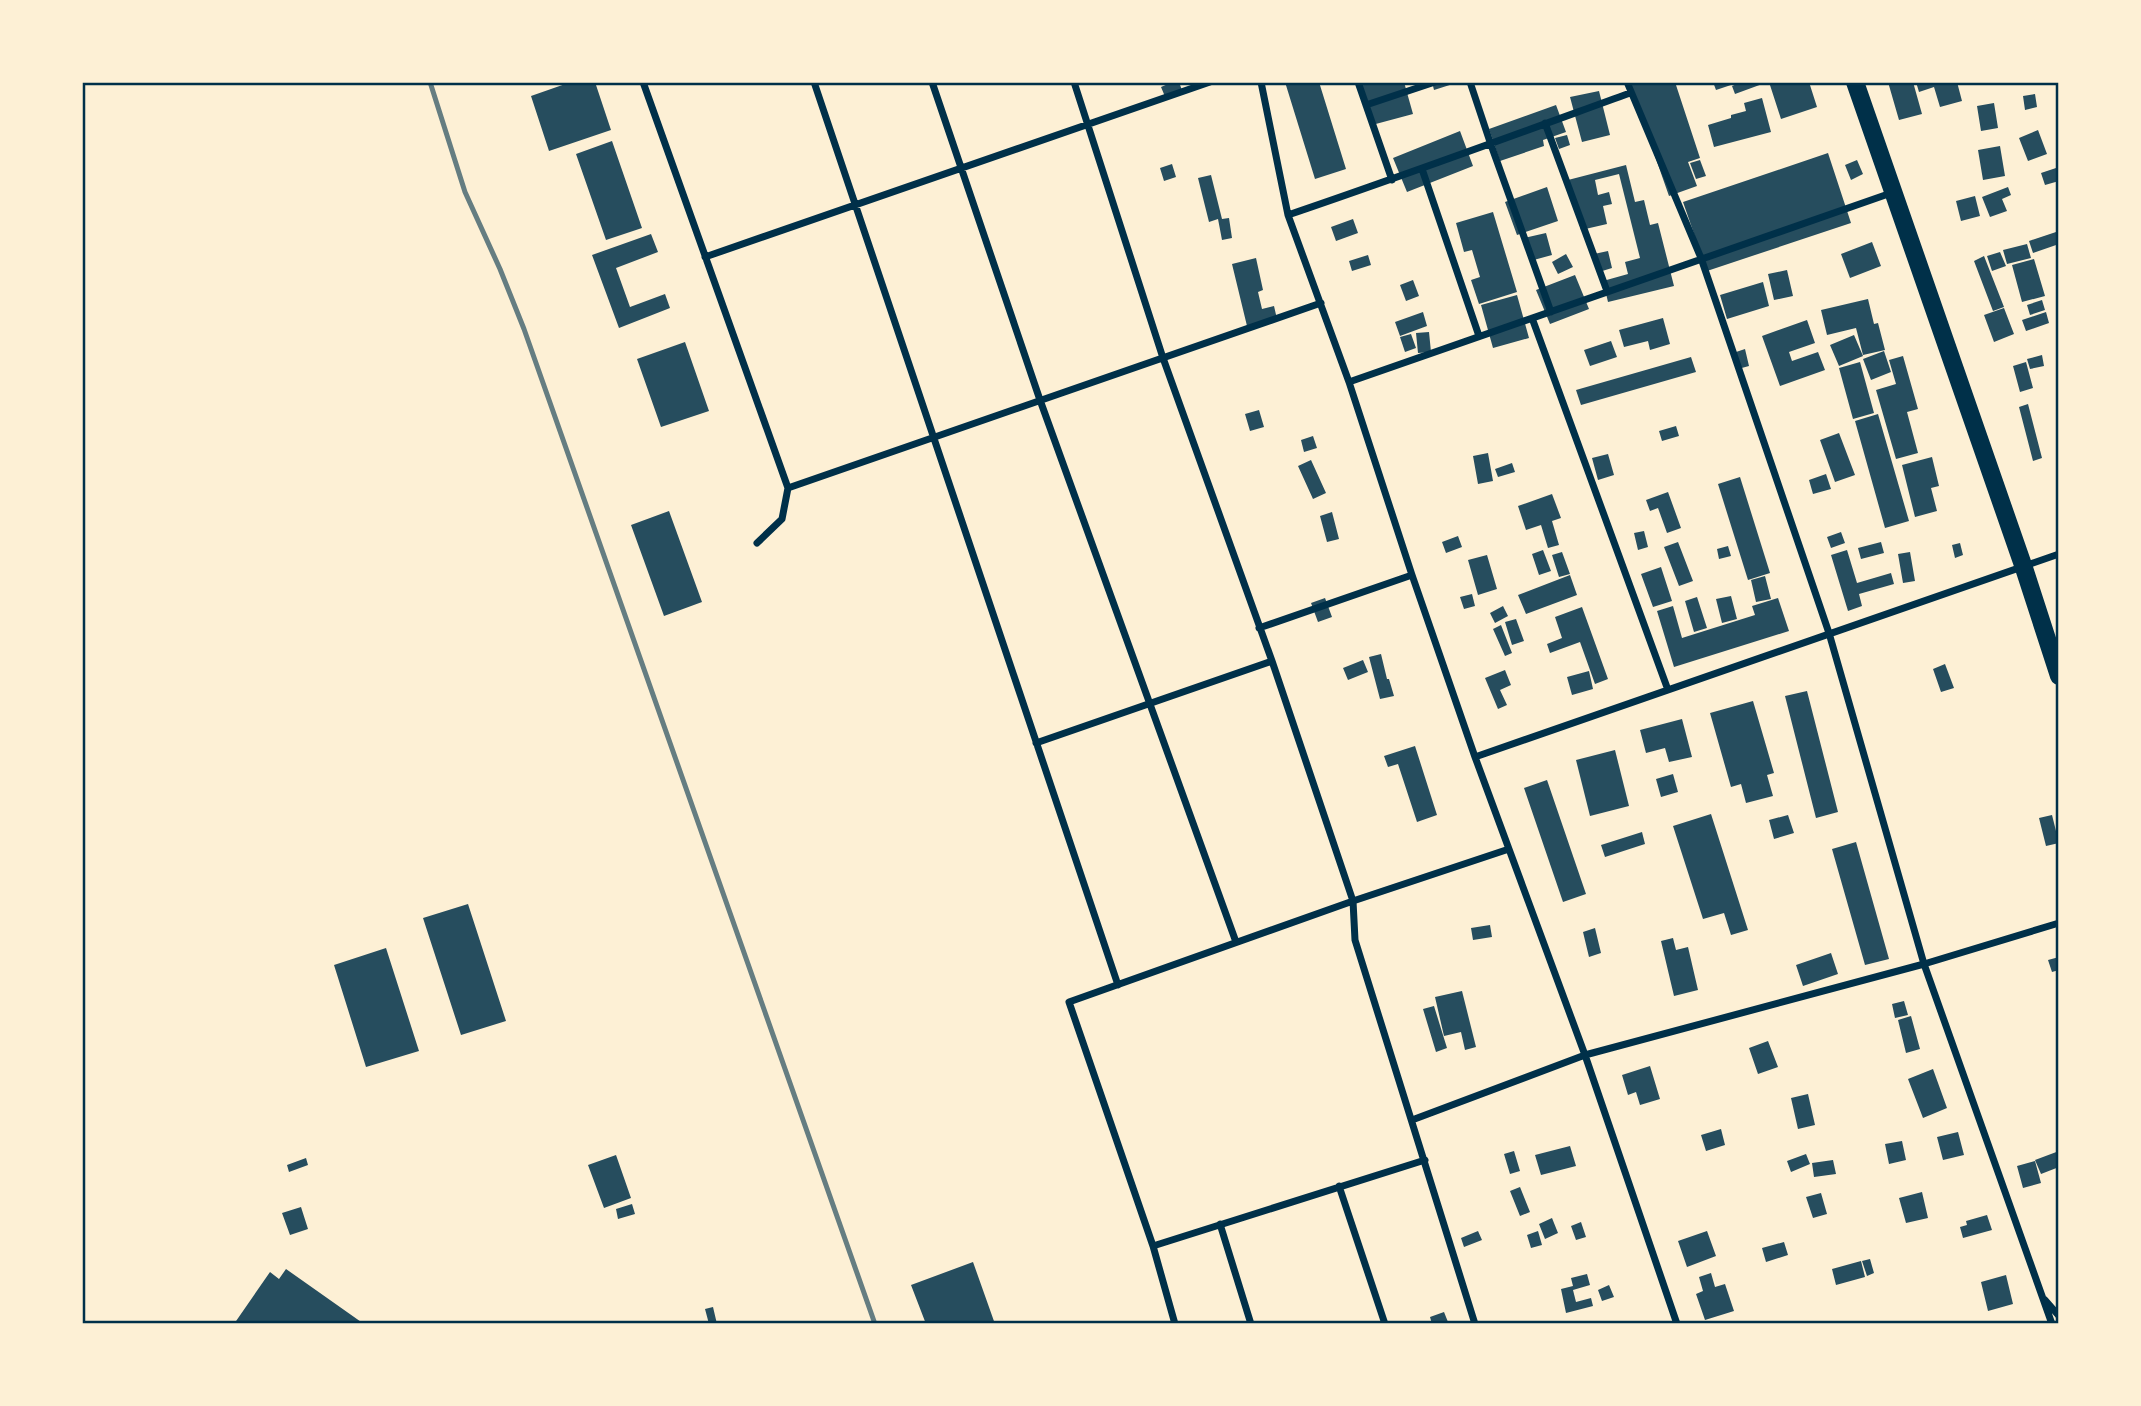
<svg xmlns="http://www.w3.org/2000/svg" width="2141" height="1406" viewBox="0 0 2141 1406" font-family="'Exo 2',sans-serif">
<rect width="100%" height="100%" fill="#fdf0d5"/>
<path fill="#264d5e" d="M571,82H595L611,130L549,151L531,96Z
M1168,82H1179L1183,93L1166,99L1161,87L1168,84Z
M1285,82H1319L1346,169L1315,179Z
M1361,82H1404L1413,114L1372,125Z
M1432,82H1456V83L1434,90Z
M1629,82H1675L1700,158L1688,162L1697,186L1669,196Z
M1713,82H1737V83L1716,90Z
M1742,82H1765V83L1735,94L1732,86Z
M1769,82H1809L1817,107L1781,119Z
M1888,82H1913L1922,114L1899,120Z
M1916,82H1957L1962,101L1940,107L1934,87L1919,92Z
M1599,91L1610,135L1582,142L1570,97Z
M2035,94L2037,107L2025,110L2023,96Z
M1762,98L1771,132L1714,147L1708,125L1731,118V115L1746,111L1744,103Z
M1994,103L1998,128L1981,131L1977,106Z
M1556,105L1566,132L1543,140L1544,146L1500,161L1489,129Z
M2038,130L2047,154L2028,161L2019,138Z
M1460,131L1473,166L1407,192L1393,158Z
M1567,135L1570,145L1559,149L1555,138Z
M612,141L642,228L606,240L576,154Z
M2000,146L2005,176L1983,180L1978,150Z
M1828,153L1851,223L1707,271L1683,202Z
M1700,160L1706,176L1696,179L1690,163Z
M1857,160L1863,174L1851,180L1845,165Z
M1172,164L1176,177L1164,181L1160,168Z
M1626,165L1635,202L1644,200L1650,225L1658,223L1674,286L1608,302L1603,281L1628,274L1625,262L1640,258L1619,174L1595,180L1598,195L1609,192L1612,204L1603,206L1607,224L1581,230L1568,180Z
M2059,167V181L2045,185L2041,173Z
M1211,175L1222,219L1229,218L1232,238L1222,240L1218,219L1209,222L1198,178Z
M1547,187L1558,221L1517,235L1505,202Z
M2008,187L2011,195L2002,199L2007,211L1990,217L1982,197Z
M1975,196L1980,216L1961,221L1956,201Z
M1493,212L1517,292L1479,304L1471,280L1480,277L1472,250L1464,252L1456,223Z
M1353,219L1358,233L1336,241L1331,227Z
M2059,231V244L2033,253L2029,241Z
M1546,233L1552,255L1530,261L1524,238Z
M651,234L658,252L616,268L630,307L665,294L670,308L619,328L592,255Z
M1872,242L1881,266L1850,278L1841,254Z
M2027,244L2031,258L2007,264L2003,250Z
M1608,251L1612,268L1599,272L1594,254Z
M2000,252L2006,266L1992,271L1987,256Z
M1566,254L1573,267L1558,274L1552,262Z
M1368,255L1371,265L1352,271L1349,261Z
M1984,256L2004,307L1993,311L1974,261Z
M1256,258L1263,290L1258,292L1262,309L1274,306L1277,319L1247,326L1232,264Z
M2034,259L2045,296L2022,302L2012,265Z
M1787,270L1793,296L1774,300L1768,274Z
M1575,275L1589,309L1550,324L1536,290Z
M1413,280L1419,296L1406,301L1400,285Z
M1763,282L1769,306L1727,319L1720,295Z
M1517,295L1529,338L1493,348L1481,305Z
M1868,299L1874,324L1878,323L1885,350L1863,355L1856,328L1827,335L1821,310Z
M2042,300L2045,310L2030,315L2027,305Z
M2004,308L2014,334L1994,342L1984,315Z
M1423,312L1427,326L1400,336L1395,322Z
M2046,312L2049,323L2026,331L2022,320Z
M1663,318L1670,344L1650,350L1648,341L1624,347L1619,330Z
M1807,320L1815,343L1789,352L1792,361L1818,352L1825,370L1780,386L1762,336Z
M1429,332L1431,352L1418,353L1416,333Z
M1411,334L1416,348L1405,352L1400,337Z
M1854,335L1863,356L1839,366L1830,345Z
M1611,341L1617,357L1590,366L1584,350Z
M685,342L709,411L661,427L637,359Z
M1745,349L1749,366L1738,369L1733,353Z
M1884,351L1891,372L1871,380L1863,359Z
M2042,355L2044,366L2030,369L2027,359Z
M1903,356L1918,409L1907,412L1918,453L1896,459L1876,390L1896,384L1889,360Z
M1691,357L1696,372L1581,405L1576,390Z
M1860,362L1874,413L1853,419L1839,368Z
M2026,362L2033,388L2020,392L2013,366Z
M2028,404L2042,458L2033,461L2019,407Z
M1259,410L1264,427L1250,431L1245,414Z
M1878,414L1909,521L1885,528L1855,421Z
M1676,426L1679,436L1662,441L1659,431Z
M1839,433L1855,475L1835,482L1820,440Z
M1313,436L1317,448L1304,452L1301,440Z
M1488,453L1493,481L1478,484L1473,456Z
M1608,454L1614,475L1598,480L1592,458Z
M1932,457L1939,486L1931,488L1937,511L1915,517L1902,465Z
M1311,460L1326,493L1313,499L1298,466Z
M1512,463L1515,472L1498,477L1495,469Z
M1826,474L1831,489L1813,494L1809,480Z
M1740,477L1770,573L1748,580L1718,484Z
M1668,492L1681,528L1667,533L1658,508L1650,511L1646,500Z
M1552,494L1561,518L1552,521L1559,545L1548,548L1541,525L1526,530L1518,506Z
M669,511L702,602L664,616L631,525Z
M1332,512L1339,539L1327,542L1320,516Z
M1644,531L1648,547L1638,550L1634,533Z
M1841,532L1845,543L1831,548L1827,537Z
M1458,536L1462,547L1446,553L1442,542Z
M1678,542L1693,581L1679,586L1664,547Z
M1881,542L1884,553L1861,559L1858,548Z
M1960,543L1963,555L1955,558L1952,545Z
M1728,546L1731,556L1719,559L1717,549Z
M1543,550L1551,571L1539,575L1532,554Z
M1847,550L1857,583L1891,573L1894,584L1859,594L1862,606L1848,611L1831,555Z
M1562,552L1570,574L1559,577L1552,555Z
M1910,552L1915,581L1903,583L1898,554Z
M1487,555L1497,589L1478,595L1468,560Z
M1661,567L1672,601L1653,607L1641,574Z
M1570,575L1577,595L1526,614L1518,595Z
M1765,576L1771,599L1756,602L1751,580Z
M1472,594L1475,606L1464,609L1460,597Z
M1731,596L1737,619L1722,623L1716,599Z
M1697,597L1707,628L1694,632L1685,601Z
M1325,598L1332,617L1318,622L1311,603Z
M1778,598L1789,631L1674,667L1657,611L1673,606L1682,638L1755,615L1752,606Z
M1503,606L1508,616L1495,623L1490,613Z
M1582,607L1608,679L1595,684L1580,642L1550,653L1547,644L1562,638L1555,617Z
M1516,619L1524,641L1512,645L1505,622Z
M1501,625L1512,653L1505,656L1493,629Z
M1381,654L1387,679H1389L1394,696L1380,699L1369,657Z
M1363,660L1368,672L1348,680L1343,668Z
M1945,664L1954,688L1941,692L1933,669Z
M1505,670L1511,685L1500,690L1507,705L1498,709L1485,678Z
M1589,671L1593,689L1572,695L1567,677Z
M1807,691L1838,812L1816,818L1785,696Z
M1753,701L1774,773L1767,775L1773,796L1746,803L1741,784L1731,787L1710,713Z
M1682,719L1692,757L1669,762L1665,748L1646,753L1640,730Z
M1415,746L1437,815L1417,822L1398,764L1388,767L1384,756Z
M1615,750L1629,806L1590,816L1576,760Z
M1673,774L1678,792L1661,797L1656,779Z
M1547,780L1586,894L1563,902L1524,788Z
M1711,814L1748,930L1731,935L1724,913L1703,919L1673,826Z
M1788,815L1794,833L1774,839L1769,820Z
M2052,815L2059,843L2046,846L2039,818Z
M1642,832L1645,844L1605,857L1601,845Z
M1856,842L1889,959L1865,965L1832,849Z
M468,904L506,1021L461,1035L423,918Z
M1490,925L1492,937L1473,940L1471,928Z
M1595,928L1601,953L1589,957L1583,932Z
M1673,938L1676,950L1688,947L1698,990L1674,996L1661,941Z
M386,948L419,1051L366,1067L334,965Z
M1831,953L1838,974L1803,986L1796,965Z
M2059,957V970L2052,972L2048,960Z
M1462,991L1476,1047L1465,1050L1461,1032L1444,1036L1435,997Z
M1904,1001L1908,1015L1895,1018L1892,1004Z
M1434,1006L1447,1048L1436,1052L1423,1009Z
M1911,1016L1920,1049L1906,1053L1898,1020Z
M1768,1041L1778,1067L1758,1074L1749,1048Z
M1650,1066L1660,1099L1640,1105L1636,1092L1628,1095L1622,1075Z
M1933,1069L1947,1108L1923,1118L1908,1079Z
M1808,1094L1815,1125L1798,1129L1791,1098Z
M1721,1129L1725,1145L1706,1151L1701,1135Z
M1958,1132L1964,1155L1943,1160L1937,1137Z
M1902,1141L1906,1160L1889,1164L1885,1144Z
M1570,1146L1576,1166L1541,1175L1535,1155Z
M1514,1151L1520,1171L1510,1174L1504,1154Z
M2059,1151V1167L2041,1174L2035,1160Z
M1806,1154L1810,1164L1791,1172L1787,1161Z
M616,1155L631,1198L604,1208L588,1165Z
M306,1158L308,1165L289,1172L287,1165Z
M1833,1160L1836,1174L1814,1177L1812,1163Z
M2035,1161L2041,1183L2023,1188L2017,1166Z
M1520,1187L1530,1212L1520,1216L1510,1191Z
M1922,1192L1928,1218L1906,1223L1899,1198Z
M1821,1193L1827,1214L1813,1218L1806,1197Z
M632,1204L635,1214L618,1219L616,1209Z
M301,1207L308,1229L290,1235L282,1213Z
M1987,1215L1992,1230L1963,1238L1960,1227L1967,1225L1966,1221Z
M1552,1218L1558,1233L1545,1239L1539,1224Z
M1581,1222L1586,1237L1576,1240L1571,1226Z
M1478,1231L1482,1240L1464,1247L1461,1238Z
M1538,1231L1542,1245L1531,1248L1527,1235Z
M1707,1231L1716,1256L1687,1267L1678,1241Z
M1784,1242L1788,1255L1766,1262L1762,1248Z
M1870,1259L1874,1273L1867,1276L1862,1261Z
M1861,1261L1865,1277L1836,1285L1832,1269Z
M973,1262L995,1324H926L911,1285Z
M286,1269L364,1324H234L270,1272L279,1279Z
M1711,1273L1715,1287L1725,1284L1734,1311L1705,1320L1696,1294L1703,1291L1699,1277Z
M1587,1274L1590,1285L1573,1290L1576,1302L1591,1298L1593,1306L1566,1313L1561,1289L1573,1286L1571,1278Z
M2006,1275L2013,1304L1988,1311L1981,1282Z
M1609,1285L1614,1297L1602,1301L1598,1290Z
M713,1307L717,1324H709L705,1309Z
M1444,1312L1448,1322L1432,1324L1430,1317Z"/>
<g fill="none" stroke-linecap="round" stroke-linejoin="round">
<path stroke="#003049" stroke-width="7" d="M643,82L788,488
M814,82L1118,985
M932,82L1040,400L1236,942
M1074,82L1163,358L1272,661L1353,901L1355,940L1475,1324
M1261,82L1288,215L1349,382L1412,575L1475,757L1585,1055L1677,1324
M1358,82L1392,180
M1470,82L1490,142L1551,312
M1627,82L1701,258L1829,633L1924,964L2052,1324
M1366,105L1435,82
M1545,123L1607,291
M1422,169L1479,336
M1288,215C1403,176 1517,134 1630,93
M705,257L1210,82
M1532,318L1668,690
M1349,382L1894,192
M757,543L782,519L788,488L1321,303
M1259,628L1412,575
M1036,743L1272,661
M1475,757L2059,554
M1412,1120L1585,1055L1924,964L2059,923
M1339,1186L1385,1324
M1220,1224L1251,1324
M1153,1246L1425,1160
M2045,1300L2059,1316
M1175,1324L1153,1246L1069,1002L1353,901L1509,849"/>
<path stroke="#003049" stroke-width="18" d="M1855,82L2023,565L2059,676"/>
<path stroke="#657d81" stroke-width="5" d="M430,82L465,192L500,269L524,329L875,1324"/>
</g>
<rect width="2141" height="1406" fill="none" stroke="#fdf0d5" stroke-width="168"/>
<rect x="84" y="84" width="1973" height="1238" fill="none" stroke="#003049" stroke-width="2.5"/>
</svg>
